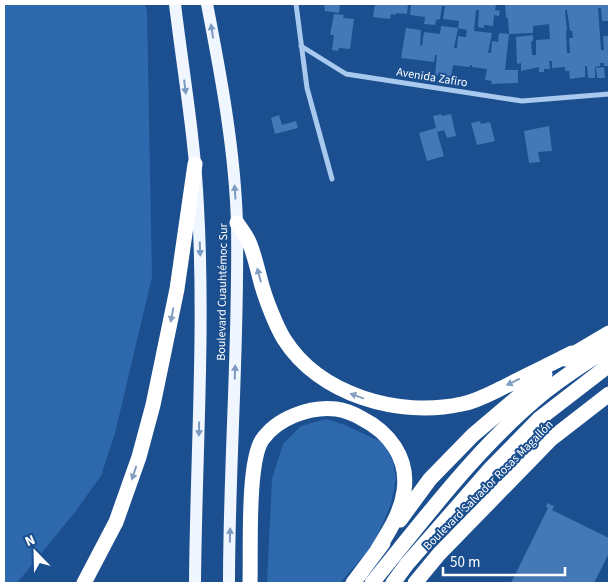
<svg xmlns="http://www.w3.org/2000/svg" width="613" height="587" viewBox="0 0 613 587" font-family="'Source Sans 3',sans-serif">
<rect width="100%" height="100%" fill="#1b4f8f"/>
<path fill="#2e69ad" d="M4,4H145L147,11L152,277L115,433L101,476L75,512L17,583H4Z
M326,419L345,425L384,443L393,462L396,479L391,504L374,544L340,583H267L272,479L283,444L301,426Z"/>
<path fill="#4478b7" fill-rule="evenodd" d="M324,4H340L339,13L325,11Z
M375,4H408L407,14L396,13V15L391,14L390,19L373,17Z
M411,4L496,5L495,10L500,11L499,16L494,15L493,26L484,25V28L478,27L479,10H476L474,31L492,33L488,53H491L492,41L498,42L499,33L509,34L508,18H506L505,4H609V21H602L601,8H598L601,50H604L603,36H609V66H604V63H600V66L595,67V78H588L587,66H585V77L570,79L569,71H565V67L552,68V61H549L550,69H544V72H539V67L521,71V63L517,64L516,37L533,35V41L531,42L532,55H536V40L550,39L549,24L533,26V33L509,34L505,70H518V83L491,84L492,81L485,80L487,69L472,67V65H470V67L453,65L451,77L435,75L437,55H435L434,62L401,58L406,28L421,30L420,45L422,46L424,32L440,34L441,26L458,28L459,21L443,19L445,6H442L440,19L436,20L435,25L424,24L425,17L410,15ZM565,10H567L570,31H572L573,38H569L570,53H567L566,31H567ZM458,28L467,30L466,37L458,36L457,48H454Z
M334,14L344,15L343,18L354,19L350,49L339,48L338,51L332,50L334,35H330Z
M604,67L605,78H597L596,68Z
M441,114L442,116L451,114L456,136L447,138L444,130L437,132L444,156L427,161L419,133L436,128L433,116Z
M279,115L282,125L296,121L298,128L275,134L271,118Z
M480,121L481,124L490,122L495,141L477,145L471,123Z
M549,126L552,151L538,152L540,162L529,163L524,131Z
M547,503L554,506L552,510L609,538V553L594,583H511L548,508L546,507Z"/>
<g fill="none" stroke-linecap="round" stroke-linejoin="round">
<path stroke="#a9c9ee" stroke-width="5" d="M296,4L307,88L332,179
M301,46L346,74L522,101L609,94"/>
<path stroke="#f0f6ff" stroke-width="12" d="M175,4C183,71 195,139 198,207C205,333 196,458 195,583
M207,4C221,76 235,151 237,224C239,344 229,464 229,583"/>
<path stroke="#fff" stroke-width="15" d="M237,223C241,229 246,235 249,242C255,256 258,272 262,286C266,300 276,326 284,339C319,395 399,418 462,404C478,401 493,392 508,385C529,374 551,364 572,353
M565,359L609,333
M400,520L430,479L473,435L545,374
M84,583L116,522L139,457L153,405L177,289L195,164
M250,583C251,552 247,463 262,440C277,418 310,406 336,409C344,410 354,414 361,418C389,432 409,458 404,491C401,513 389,531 378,549
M353,583L383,543
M372,583C425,518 480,444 546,391C566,375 588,361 609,348
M393,583L407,564L491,468L539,419L609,365
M415,583L439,554L551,439L609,394"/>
</g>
<defs><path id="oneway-solid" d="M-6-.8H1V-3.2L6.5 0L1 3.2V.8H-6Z" transform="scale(1.25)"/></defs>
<g fill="#7b9ac1">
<use href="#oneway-solid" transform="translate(212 31) rotate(-99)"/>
<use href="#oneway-solid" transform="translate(185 87) rotate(83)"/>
<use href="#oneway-solid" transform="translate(235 192) rotate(-94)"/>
<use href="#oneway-solid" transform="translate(200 249) rotate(88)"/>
<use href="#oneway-solid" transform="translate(235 372) rotate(-88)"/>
<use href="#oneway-solid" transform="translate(199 429) rotate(91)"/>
<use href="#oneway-solid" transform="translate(230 535) rotate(-89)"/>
</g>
<g fill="#829ec1">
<use href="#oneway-solid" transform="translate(259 275) rotate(-105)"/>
<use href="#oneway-solid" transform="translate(172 315) rotate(101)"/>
<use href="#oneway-solid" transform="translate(513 382) rotate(154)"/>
<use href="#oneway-solid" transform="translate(357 396) rotate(-160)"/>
<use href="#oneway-solid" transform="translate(134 473) rotate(108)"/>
</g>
<g text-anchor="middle" stroke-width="4" stroke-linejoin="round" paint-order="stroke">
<g font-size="12" fill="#fff" stroke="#1b4f8f">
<text transform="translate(432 77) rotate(9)" y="4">Avenida Zafiro</text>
<text transform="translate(222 292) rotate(-89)" y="4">Boulevard Cuauhtémoc Sur</text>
<text transform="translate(488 485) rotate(-45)" y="4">Boulevard Salvador Rosas Magallón</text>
</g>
</g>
<rect width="613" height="587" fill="none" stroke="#ffffff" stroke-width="10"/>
<g transform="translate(35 552) rotate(337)" stroke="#1b4f8f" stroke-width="4" paint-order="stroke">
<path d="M0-4L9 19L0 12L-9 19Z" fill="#ffffff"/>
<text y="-8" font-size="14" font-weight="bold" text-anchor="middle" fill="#ffffff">N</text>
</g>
<path d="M443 567v8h122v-8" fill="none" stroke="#ffffff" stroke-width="2.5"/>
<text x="450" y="567" font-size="15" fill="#ffffff" stroke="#1b4f8f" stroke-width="4" paint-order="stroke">50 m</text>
</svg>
